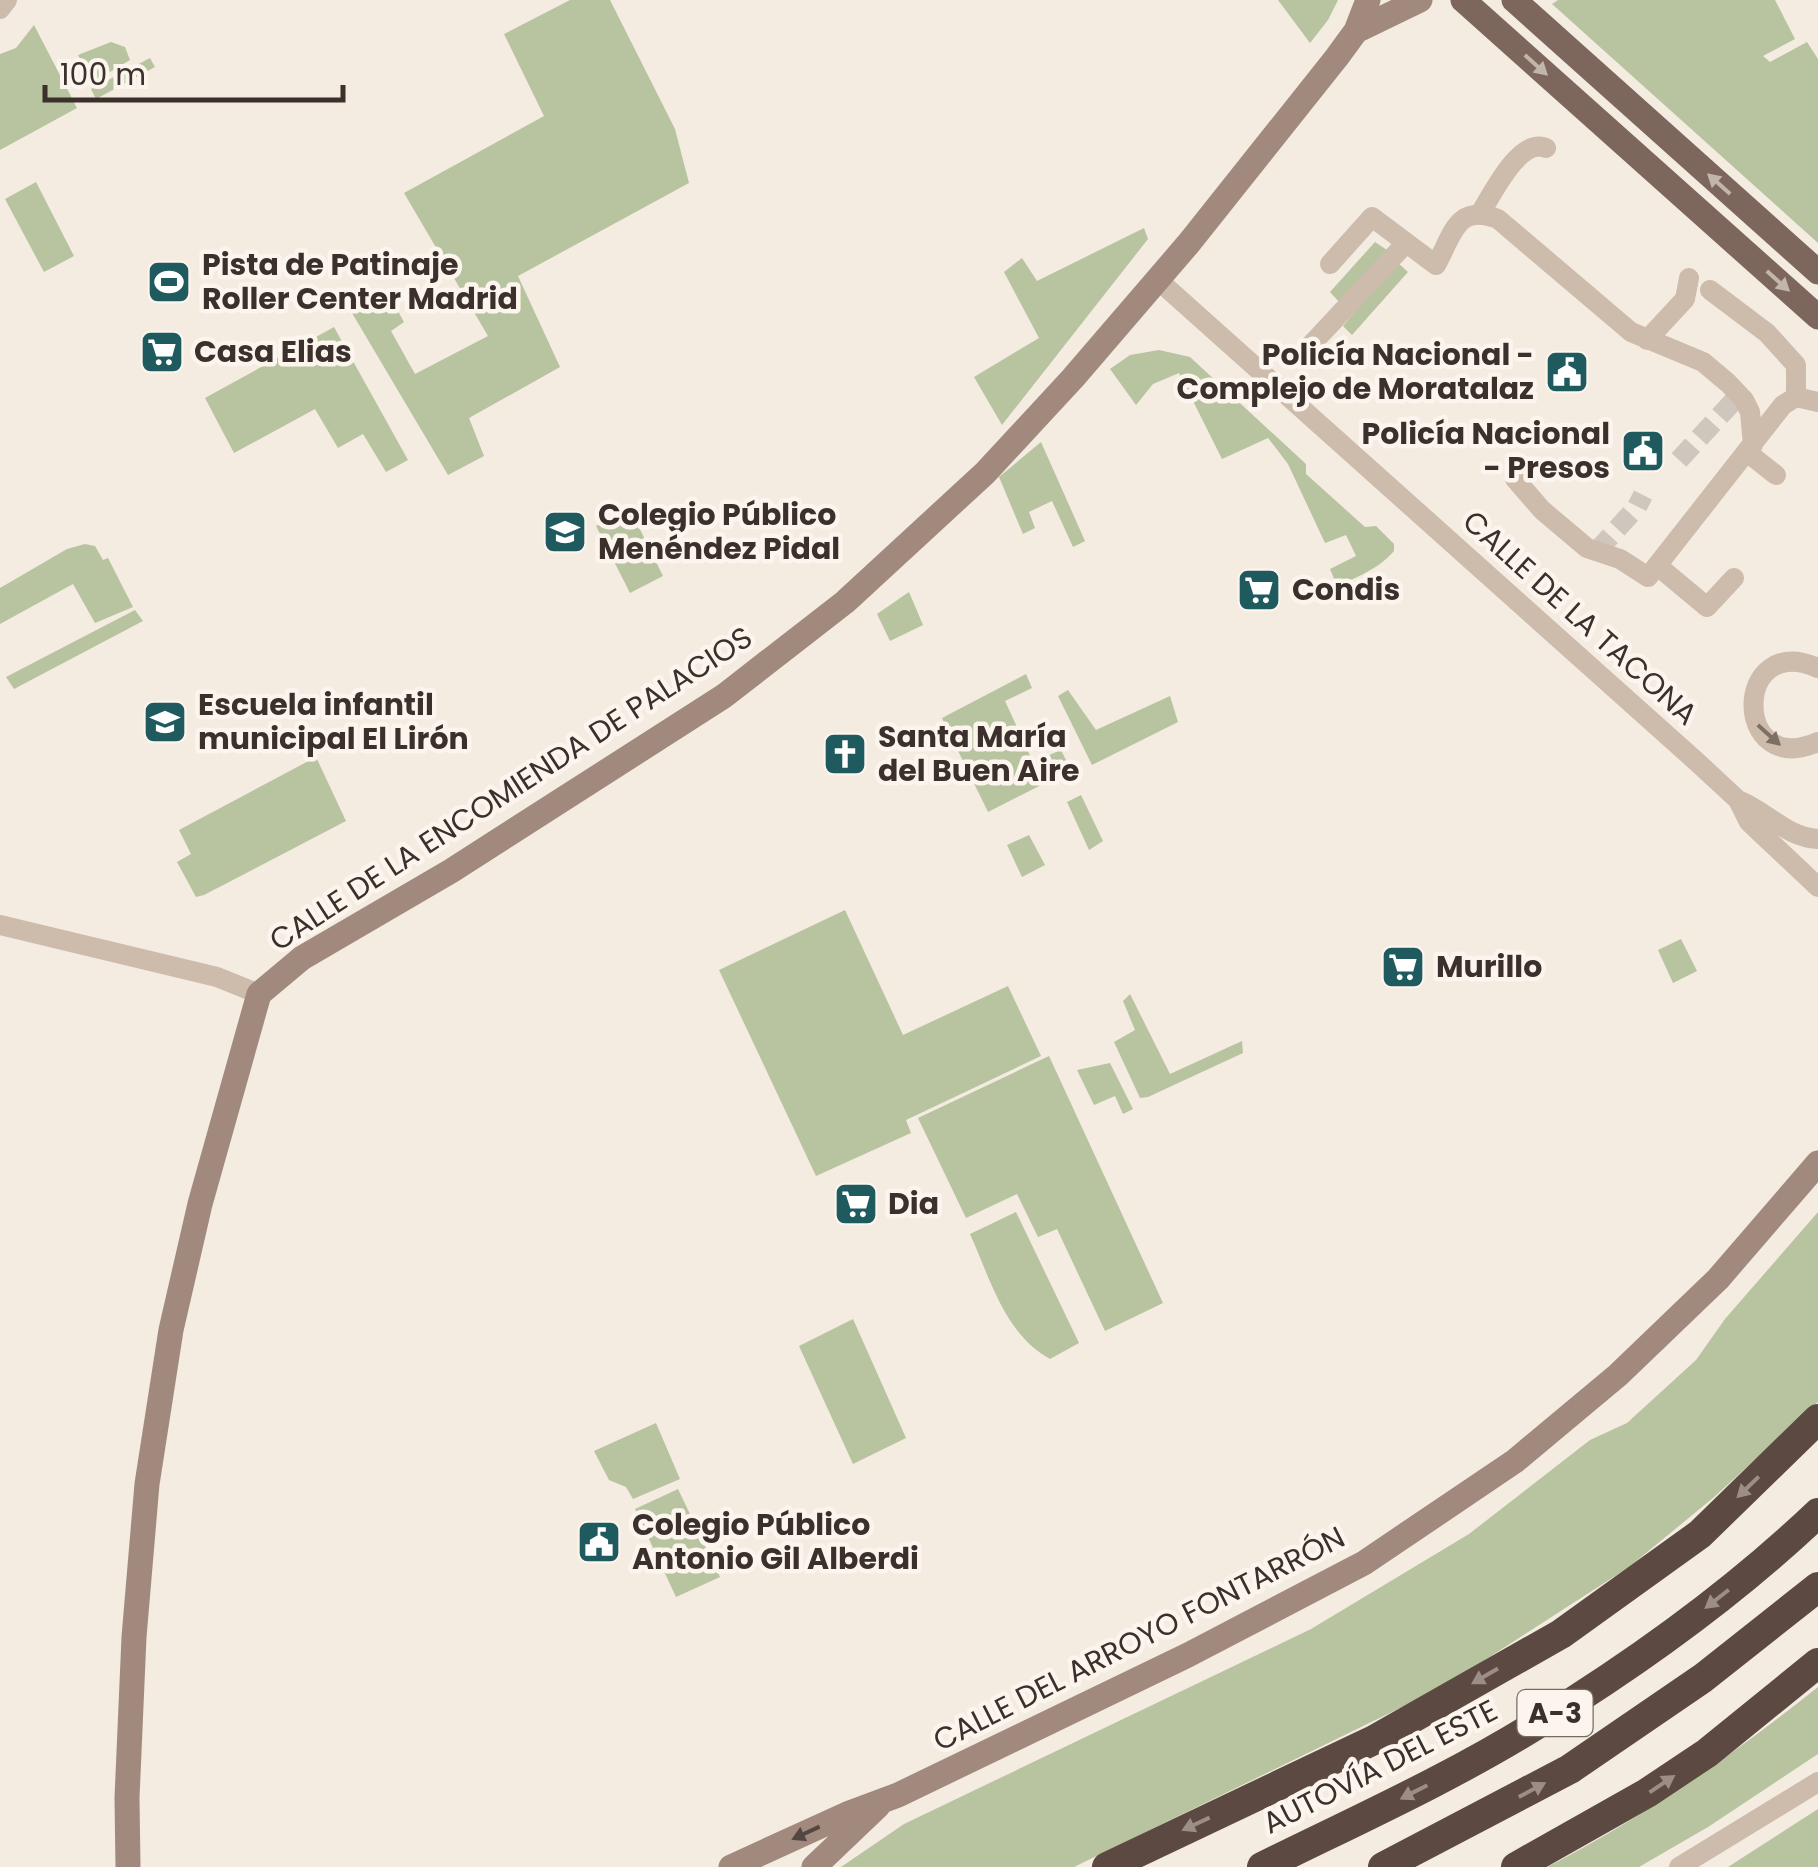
<svg xmlns="http://www.w3.org/2000/svg" width="1818" height="1867" viewBox="0 0 1818 1867" font-family="Poppins,sans-serif">
<rect width="100%" height="100%" fill="#f4ebe1"/>
<path fill="#b8c4a0" d="M570,0H610L675,129L689,183L518,276L560,367L469,418L484,456L448,475L352,313L387,292L404,322L391,331L415,374L488,336L404,193L544,116L504,34Z
M1278,0H1338L1328,20L1310,43Z
M1558,0H1775L1795,39L1763,56L1770,62L1807,42L1818,59V243L1552,4Z
M34,25L77,108L0,150V54L16,48Z
M111,42L125,47L130,60L93,82L78,55Z
M150,58L155,67L96,99L91,89Z
M36,182L74,256L44,272L5,199Z
M1144,228L1148,239L1002,425L974,377L1039,338L1004,272L1022,258L1037,281Z
M1375,242L1387,250L1340,303L1330,292Z
M1397,262L1408,272L1352,335L1343,326Z
M334,327L408,460L386,472L363,434L338,448L315,409L234,453L205,398Z
M1159,350L1190,357L1306,464V474L1365,527L1376,526L1394,544V551C1377,571 1350,580 1326,591L1324,587L1335,581L1330,569L1356,556L1346,535L1325,543L1288,464L1268,438L1222,459L1179,373L1153,384L1136,405L1110,369L1130,355Z
M1041,442L1085,541L1073,547L1052,501L1029,512L1035,528L1023,534L999,477Z
M630,509L663,576L630,593L596,526Z
M85,544L95,546L103,560L108,558L133,607L95,623L73,584L0,624V588L67,549Z
M909,592L923,625L890,641L877,614Z
M135,610L143,621L14,689L6,677Z
M1026,674L1032,688L1005,701L1033,762L1061,750L1071,770L988,812L942,718Z
M1068,690L1096,730L1170,696L1178,722L1092,765L1058,696Z
M316,757L346,821L204,895L196,897L177,862L191,854L179,830Z
M1081,795L1103,841L1089,850L1067,802Z
M1029,835L1045,865L1022,877L1007,845Z
M845,910L903,1035L1008,986L1041,1056L906,1120L911,1133L816,1176L719,970Z
M1681,939L1697,971L1673,983L1658,950Z
M1130,994L1170,1074L1242,1041L1243,1053L1148,1097L1140,1098L1114,1042L1135,1030L1123,1001Z
M1049,1056L1163,1303L1105,1331L1057,1229L1038,1237L1017,1194L966,1218L918,1118Z
M1110,1063L1133,1109L1123,1114L1115,1096L1094,1105L1077,1070Z
M1016,1212L1079,1343L1050,1359C1005,1335 990,1278 970,1234Z
M1818,1212V1402L1713,1498L1629,1567L1443,1687L1074,1867H841L904,1824L1311,1629L1469,1534L1590,1440L1627,1423L1696,1360L1725,1319Z
M853,1319L906,1438L853,1464L799,1346Z
M656,1423L680,1479L633,1499L626,1487L609,1480L594,1451Z
M678,1489L720,1577L676,1597L635,1509Z
M1818,1687V1754L1708,1827L1639,1867H1547C1644,1817 1733,1755 1818,1687Z
M1818,1809V1867H1728Z"/>
<g fill="none" stroke-linecap="round" stroke-linejoin="round">
<path stroke="#cfc6bd" stroke-width="20" stroke-dasharray="20 10" stroke-linecap="butt" d="M1679,460L1739,395
M1597,551L1637,507L1643,495"/>
<path stroke="#cdbbac" stroke-width="20" d="M0,9L7,0
M1481,212C1493,193 1520,137 1546,148
M1330,264L1372,217L1436,265C1453,235 1456,203 1498,219L1631,332L1703,362L1728,383L1744,400L1750,412L1753,445
M1158,280L1697,762L1738,800L1749,822L1818,887
M1710,290L1767,333L1796,365V397
M1647,340L1685,299L1689,278
M1308,348L1406,243
M1748,453L1776,475
M1515,479L1542,510L1587,548L1620,559L1648,577L1783,405L1796,397L1818,402
M1659,567L1707,607L1734,578
M1818,668C1732,630 1732,780 1818,742
M1738,800C1767,811 1785,837 1818,839
M0,925L217,977L259,994
M1679,1867L1818,1782"/>
<path stroke="#a18a7d" stroke-width="25" d="M1356,31L1420,0
M128,1867L127,1798L134,1637L147,1484L171,1330L200,1204L259,994L302,958L451,871L724,696L845,602L985,473L1073,378L1189,243L1337,57L1356,31L1368,0
M731,1867L847,1814L898,1795L1188,1655L1364,1563L1515,1461L1618,1375L1718,1279L1818,1163
M814,1867L878,1806"/>
<path stroke="#7d675c" stroke-width="25" d="M1463,0L1818,317
M1514,0L1818,272"/>
<path stroke="#5c4a42" stroke-width="30" d="M1107,1867L1374,1740L1561,1634L1700,1534L1818,1419
M1262,1867C1355,1821 1451,1778 1539,1723C1638,1662 1734,1593 1818,1513
M1383,1867L1570,1769L1703,1678L1818,1587
M1516,1867L1647,1793L1707,1753L1818,1663"/>
</g>
<defs><path id="oneway-solid" d="M-6-.8H1V-3.2L6.5 0L1 3.2V.8H-6Z" transform="scale(2.5)"/></defs>
<g fill="#c2b5ac">
<use href="#oneway-solid" transform="translate(1536 65) rotate(42)"/>
<use href="#oneway-solid" transform="translate(1719 184) rotate(-138)"/>
<use href="#oneway-solid" transform="translate(1778 281) rotate(42)"/>
</g>
<use fill="#7d6f65" href="#oneway-solid" transform="translate(1769 735) rotate(42)"/>
<g fill="#9c8e87">
<use href="#oneway-solid" transform="translate(1748 1487) rotate(136)"/>
<use href="#oneway-solid" transform="translate(1717 1599) rotate(142)"/>
<use href="#oneway-solid" transform="translate(1485 1676) rotate(150)"/>
<use href="#oneway-solid" transform="translate(1662 1784) rotate(-34)"/>
<use href="#oneway-solid" transform="translate(1532 1790) rotate(-28)"/>
<use href="#oneway-solid" transform="translate(1414 1792) rotate(153)"/>
<use href="#oneway-solid" transform="translate(1196 1824) rotate(155)"/>
</g>
<use fill="#544640" href="#oneway-solid" transform="translate(806 1833) rotate(155)"/>
<defs>
<symbol id="stadium-square" viewBox="-11 -11 22 22"><rect x="-9" y="-9" width="18" height="18" rx="4" fill="#1f5a5e" stroke="#fbf5ee"/><path d="M0-5a6.5 5 0 1 0 0 10a6.5 5 0 1 0 0-10ZM-3.5-1.8h7v3.6h-7Z" fill="#fff"/></symbol>
<symbol id="supermarket-square" viewBox="-11 -11 22 22"><rect x="-9" y="-9" width="18" height="18" rx="4" fill="#1f5a5e" stroke="#fbf5ee"/><path d="M-6-5.5h2.5l.6 2H6L4.5 2H-2.5L-4.4-4H-6ZM-1.5 3.2a1.3 1.3 0 1 0 .1 0ZM3 3.2a1.3 1.3 0 1 0 .1 0Z" fill="#fff"/></symbol>
<symbol id="civic-square" viewBox="-11 -11 22 22"><rect x="-9" y="-9" width="18" height="18" rx="4" fill="#1f5a5e" stroke="#fbf5ee"/><path d="M-.6-6.5H3V-4.5H.6V-3L4-1V1h2V6H-6V1h2V-1L-.6-3ZM-1.2 2.5V6h2.4V2.5Z" fill="#fff"/></symbol>
<symbol id="school-square" viewBox="-11 -11 22 22"><rect x="-9" y="-9" width="18" height="18" rx="4" fill="#1f5a5e" stroke="#fbf5ee"/><path d="M0-5L7-2L0 1L-7-2ZM-4 1L0 2.5L4 1V4Q0 6-4 4Z" fill="#fff"/></symbol>
<symbol id="church-square" viewBox="-11 -11 22 22"><rect x="-9" y="-9" width="18" height="18" rx="4" fill="#1f5a5e" stroke="#fbf5ee"/><path d="M-1.2-6h2.4v3.5h3.3v2.4h-3.3V6h-2.4V-.1h-3.3v-2.4h3.3Z" fill="#fff"/></symbol>
</defs>
<g fill-rule="evenodd">
<use href="#stadium-square" x="144" y="257" width="50" height="50"/>
<use href="#supermarket-square" x="137" y="327" width="50" height="50"/>
<use href="#civic-square" x="1542" y="347" width="50" height="50"/>
<use href="#civic-square" x="1618" y="426" width="50" height="50"/>
<use href="#school-square" x="540" y="507" width="50" height="50"/>
<use href="#supermarket-square" x="1234" y="565" width="50" height="50"/>
<use href="#school-square" x="140" y="697" width="50" height="50"/>
<use href="#church-square" x="820" y="729" width="50" height="50"/>
<use href="#supermarket-square" x="1378" y="942" width="50" height="50"/>
<use href="#supermarket-square" x="831" y="1179" width="50" height="50"/>
<use href="#civic-square" x="574" y="1517" width="50" height="50"/>
</g>
<g text-anchor="middle" stroke-width="9" stroke-linejoin="round" paint-order="stroke">
<rect fill="#fbf5ee" stroke="#756b66" stroke-width="2.5" x="1517.5" y="1690" width="75" height="46" rx="8"/>
<g font-size="28" font-weight="bold" fill="#3b302b">
<text x="1555" y="1723">A-3</text>
</g>
<g font-size="30" font-weight="bold" fill="#3b302b" stroke="#fbf5ee" text-anchor="start">
<text x="202" y="275">Pista de Patinaje<tspan x="202" dy="34">Roller Center Madrid</tspan></text>
<text x="194" y="362">Casa Elias</text>
<text x="1534" y="365" text-anchor="end">Policía Nacional -<tspan x="1534" dy="34">Complejo de Moratalaz</tspan></text>
<text x="1610" y="444" text-anchor="end">Policía Nacional<tspan x="1610" dy="34">- Presos</tspan></text>
<text x="598" y="525">Colegio Público<tspan x="598" dy="34">Menéndez Pidal</tspan></text>
<text x="1292" y="600">Condis</text>
<text x="198" y="715">Escuela infantil<tspan x="198" dy="34">municipal El Lirón</tspan></text>
<text x="878" y="747">Santa María<tspan x="878" dy="34">del Buen Aire</tspan></text>
<text x="1436" y="977">Murillo</text>
<text x="888" y="1214">Dia</text>
<text x="632" y="1535">Colegio Público<tspan x="632" dy="34">Antonio Gil Alberdi</tspan></text>
</g>
<g font-size="30" fill="#3b302b" stroke="#fbf5ee">
<text transform="translate(1580 618) rotate(42)" y="10">CALLE DE LA TACONA</text>
<text transform="translate(511 789) rotate(-33)" y="10">CALLE DE LA ENCOMIENDA DE PALACIOS</text>
<text transform="translate(1139 1639) rotate(-27)" y="10">CALLE DEL ARROYO FONTARRÓN</text>
<text transform="translate(1380 1767) rotate(-27)" y="10">AUTOVÍA DEL ESTE</text>
</g>
</g>
<path d="M45 85v15h298v-15" fill="none" stroke="#3b302b" stroke-width="5"/>
<text x="60" y="85" font-size="30" fill="#3b302b" stroke="#fbf5ee" stroke-width="8" paint-order="stroke">100 m</text>
</svg>
